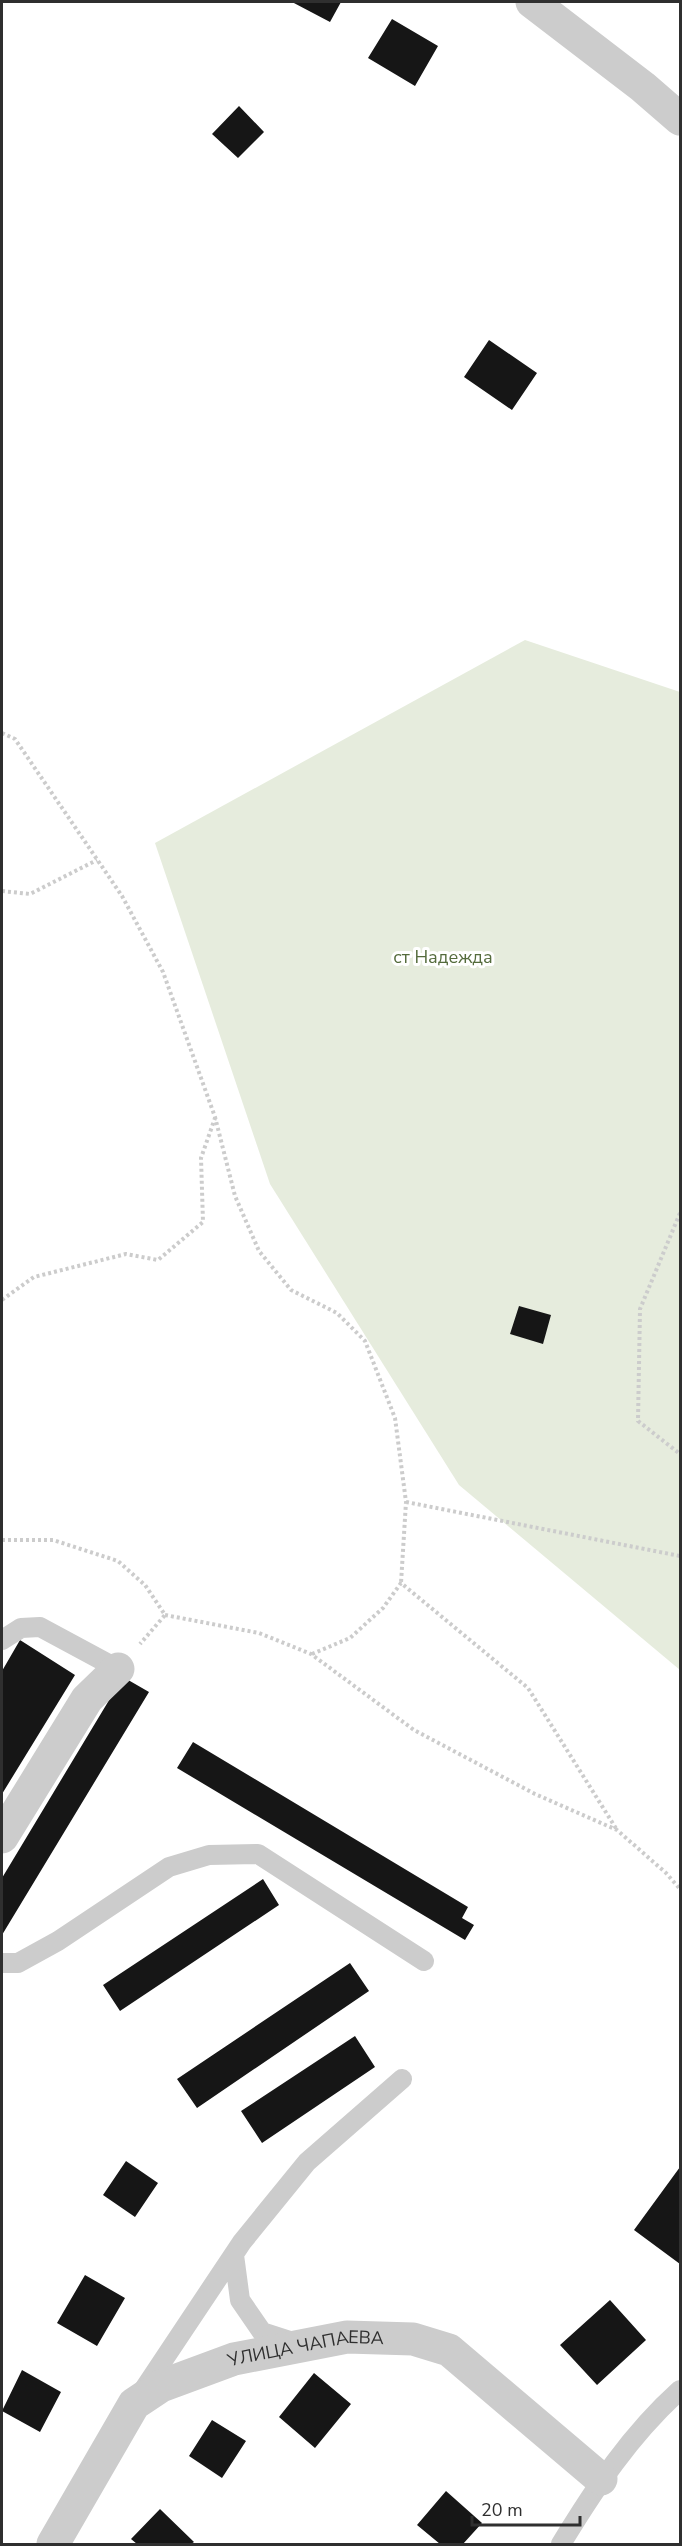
<svg xmlns="http://www.w3.org/2000/svg" width="682" height="2546" viewBox="0 0 682 2546" font-family="'Nunito Sans',sans-serif">
<rect width="100%" height="100%" fill="#fff"/>
<path fill="#e6ecdd" d="M525,640L680,692V1670L459,1485L270,1184L155,843Z"/>
<path fill="#161616" d="M292,2H341L330,22Z
M392,19L438,46L415,86L368,58Z
M239,106L264,132L238,158L212,134Z
M489,340L537,373L512,410L464,377Z
M519,1306L551,1315L543,1344L510,1334Z
M20,1640L75,1675L2,1794V1671Z
M123,1677L149,1692L2,1935V1878Z
M193,1742L468,1907L462,1918L474,1925L465,1940L177,1768Z
M263,1879L279,1905L120,2011L103,1985Z
M350,1963L369,1991L197,2108L177,2079Z
M355,2036L375,2067L262,2143L241,2111Z
M126,2161L158,2183L135,2217L103,2195Z
M680,2167V2264L634,2230Z
M85,2275L125,2298L97,2346L57,2323Z
M610,2300L646,2340L597,2385L560,2345Z
M22,2370L61,2392L40,2432L2,2411Z
M314,2373L351,2404L315,2448L279,2417Z
M212,2420L246,2441L222,2478L189,2456Z
M446,2491L482,2523L463,2544H440L417,2525Z
M160,2509L194,2542L191,2544H137L131,2539Z"/>
<g fill="none" stroke-linecap="round" stroke-linejoin="round">
<path stroke="#ccc" stroke-width="4" stroke-dasharray="3 3" stroke-linecap="butt" d="M2,733L15,739L122,896L163,972L215,1117L235,1196L259,1251L291,1290L337,1313L365,1341L395,1418L406,1502L401,1583
M2,891L30,894L97,860
M680,1213L640,1309L638,1421L680,1454
M2,1300L34,1277L126,1254L158,1260L203,1222L201,1158L215,1118
M406,1502L680,1556
M2,1540H53L118,1561L145,1585L165,1615L140,1644
M165,1615L259,1633L311,1654L414,1730L535,1794L617,1830L666,1873L680,1889
M312,1654L350,1638L383,1608L401,1583L528,1688L617,1830"/>
<path stroke="#ccc" stroke-width="20" d="M2,1640L21,1628L40,1627L118,1669
M2,1963H18L58,1941L169,1867L209,1855L258,1854L424,1961
M234,2255L240,2300L262,2332L296,2343
M142,2392L242,2242L307,2162L402,2079
M561,2544C595,2488 631,2434 680,2390"/>
<g stroke="#ccc" stroke-width="33">
<path d="M532,2L643,87L680,119"/>
<path d="M2,1837L87,1699L118,1669"/>
<path id="s1" d="M53,2544L134,2404L161,2386L234,2359L347,2337L413,2339L449,2350L601,2479"/>
</g>
</g>
<g text-anchor="middle" stroke-width="6" stroke-linejoin="round" paint-order="stroke">
<g font-size="18" fill="#546b3c" stroke="#fff">
<text x="443" y="963">ст Надежда</text>
</g>
<g font-size="18" fill="#2f2f2f" stroke="#fff">
<text dy="6" stroke="none"><textPath href="#s1" startOffset="345">УЛИЦА ЧАПАЕВА</textPath></text>
</g>
</g>
<rect width="682" height="2546" fill="none" stroke="#2f2f2f" stroke-width="6"/>
<path d="M472 2516v9h108v-9" fill="none" stroke="#2f2f2f" stroke-width="3"/>
<text x="481" y="2516" font-size="18" fill="#2f2f2f" stroke="#ffffff" stroke-width="4.5" paint-order="stroke">20 m</text>
</svg>
